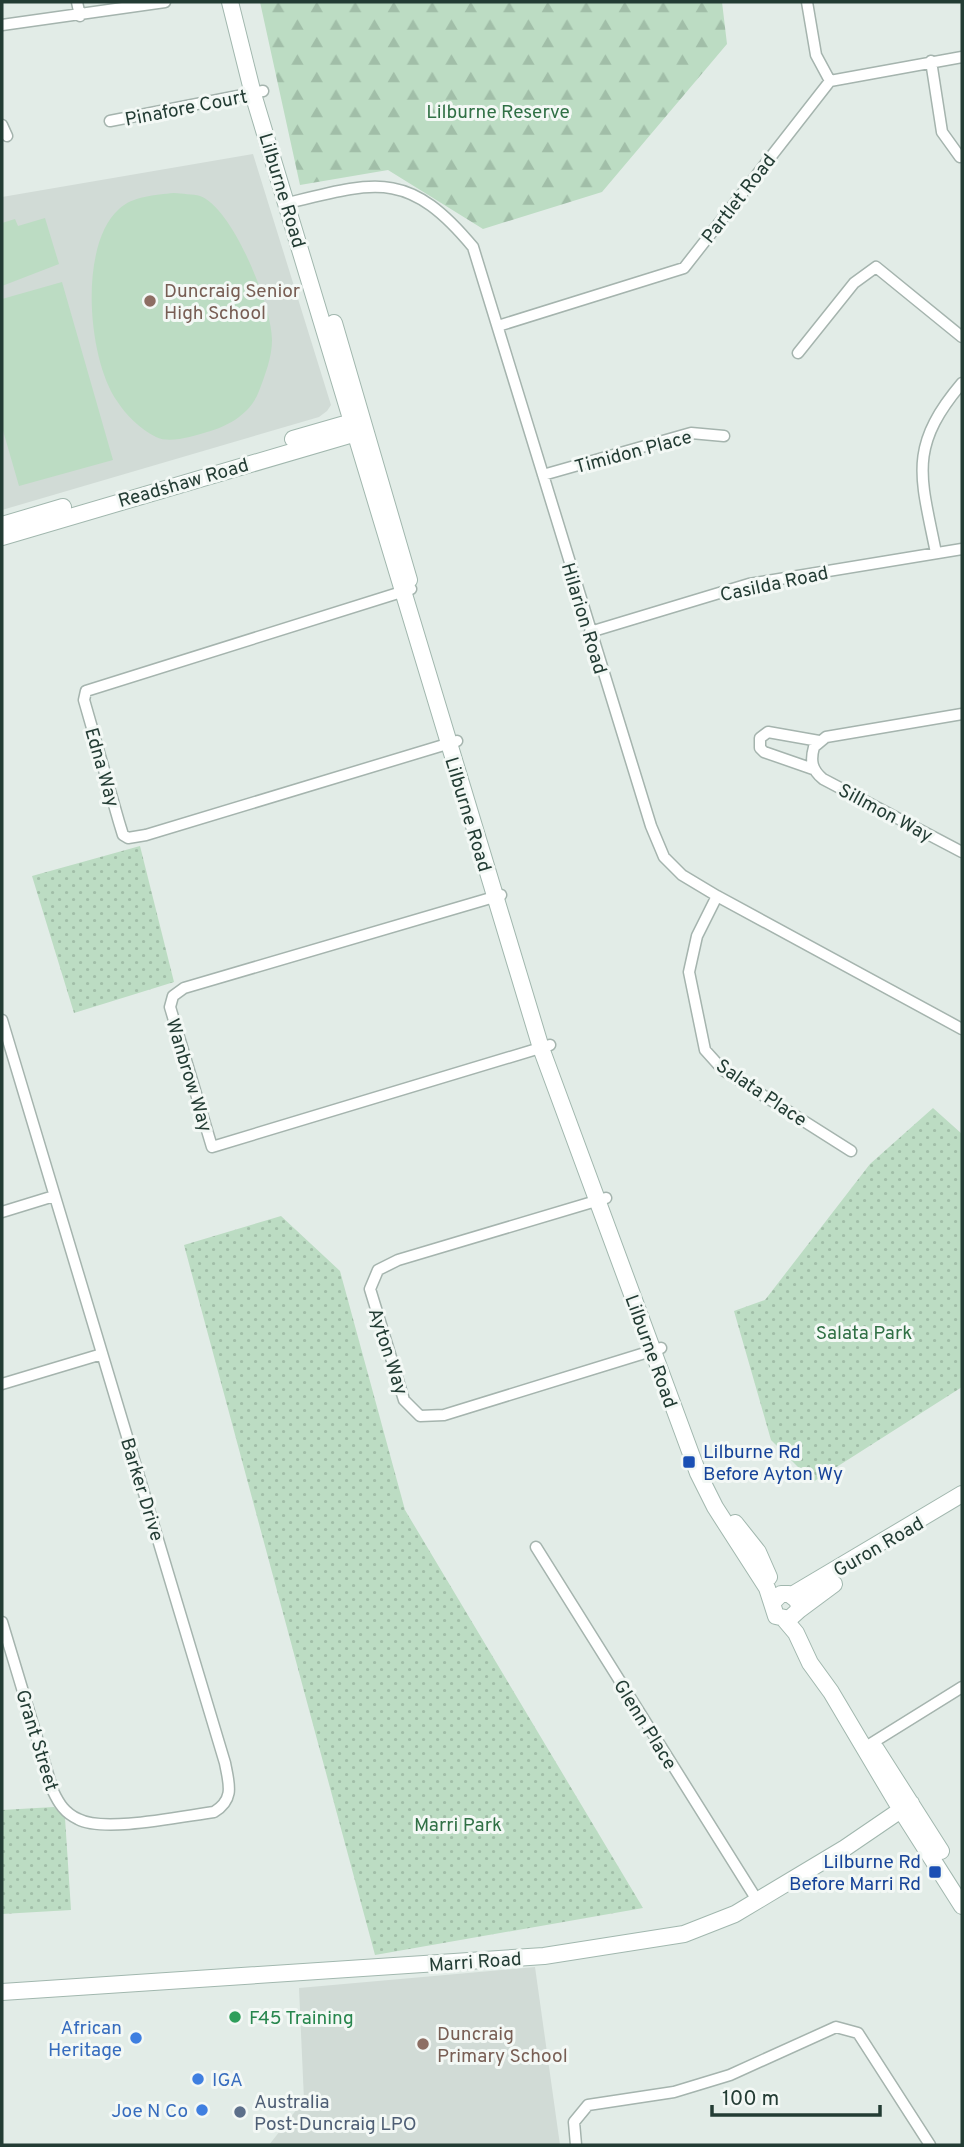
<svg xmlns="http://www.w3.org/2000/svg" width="964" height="2147" viewBox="0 0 964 2147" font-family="Overpass,sans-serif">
<defs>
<pattern id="forest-firs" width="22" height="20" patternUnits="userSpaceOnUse" patternTransform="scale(1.75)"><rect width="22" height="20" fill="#bcdcc3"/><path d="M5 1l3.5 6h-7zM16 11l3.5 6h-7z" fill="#a1bea8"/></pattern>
<pattern id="park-dots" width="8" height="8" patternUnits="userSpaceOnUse" patternTransform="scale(1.75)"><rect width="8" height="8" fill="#bcdcc3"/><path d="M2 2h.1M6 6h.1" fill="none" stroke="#a1bea8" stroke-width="1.8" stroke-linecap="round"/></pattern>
</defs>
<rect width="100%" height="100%" fill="#e2ece7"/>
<path fill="#d1dbd6" d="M253,154L331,405L327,411L319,417L2,510V197Z
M535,1967L560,2145H269L304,2100L299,1988Z"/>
<path fill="url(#forest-firs)" d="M260,2H722L727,44L602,192L483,229L388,170L300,185Z"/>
<path fill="url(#park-dots)" d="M140,846L174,982L74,1013L32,876Z
M933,1108L962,1134V1387L813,1482L771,1440L734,1311L765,1300L870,1164Z
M281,1216L340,1271L405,1510L643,1908L375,1955L184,1245Z
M54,1807L65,1818L71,1910L2,1914V1810Z"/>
<path fill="#bcdcc3" d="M174,193C182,194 193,194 200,196C233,208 272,306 272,340C272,357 265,375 259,391C251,413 229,426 207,432C193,436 170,444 156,437C140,429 126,415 117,401C88,360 78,246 119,209C133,196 155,195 174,193Z
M45,218L59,264L2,286V223L15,219L18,226Z
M62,282L113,460L19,486L2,427V299Z"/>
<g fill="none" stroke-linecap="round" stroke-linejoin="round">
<defs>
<path id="street" d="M77,2L80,16
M807,2L816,55L830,81
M2,25L165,2
M931,61L942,132L960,157
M110,121L263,91
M2,125L7,136
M288,203C377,181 409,170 473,247L651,826L664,857L682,875L717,896L962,1029
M498,326L684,268L830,81L962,57
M798,353L854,283L876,267L962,337
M543,475L691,433L724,436
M936,553C921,477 907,448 962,383
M411,589L86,691L84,700L119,822L123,835L128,838L146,835L457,741
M590,632L749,584L962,549
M962,714L826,737L814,747C810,761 812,770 823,779L962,852
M813,769L764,752L760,748V738L768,732L819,741
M501,895L184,988L173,996L170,1007L212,1147L550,1045
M717,896L697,936L689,972L705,1050L723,1070L851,1151
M2,1020L225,1763C229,1784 235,1799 214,1812C183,1816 104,1833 78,1819C65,1813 59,1804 53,1791L2,1622
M606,1198L398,1260L378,1270L370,1289L404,1400L420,1416L444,1415L661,1348
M2,1212L54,1196
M2,1384L102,1354
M536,1547L757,1900
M864,1748L962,1687
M576,2145L574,2122L588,2105L674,2092L730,2075L836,2027L858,2033L930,2145"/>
<path id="secondary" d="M230,2L253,94L541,1048L698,1473L715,1507L767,1588L776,1616L789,1619L799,1610L798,1601L789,1594H781L773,1602
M334,323L409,580
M293,439L359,420
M2,525L63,507
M2,537L363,431
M735,1523L758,1552L769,1577
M792,1595L962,1494
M799,1610L834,1584
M785,1620L796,1633L810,1663L831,1692L901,1810L962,1906
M876,1749L941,1851
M2,1992L544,1956L684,1934L735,1914L845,1848L911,1803"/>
</defs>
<use href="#street" stroke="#a5b4ae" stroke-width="13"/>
<use href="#secondary" stroke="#a1b7ae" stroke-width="18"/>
<use href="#street" stroke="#fff" stroke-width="10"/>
<use href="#secondary" stroke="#fff" stroke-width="16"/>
</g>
<g fill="#8d6e63" stroke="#f3f8f5" stroke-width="2.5">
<circle cx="150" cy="301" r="7"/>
<circle cx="423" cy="2044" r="7"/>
</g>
<g fill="#1a4fb4" stroke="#f3f8f5" stroke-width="2.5">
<rect x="682" y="1455" width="14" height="14" rx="3.5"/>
<rect x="928" y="1865" width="14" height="14" rx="3.5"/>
</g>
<circle fill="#2e9e5b" stroke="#f3f8f5" stroke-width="2.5" cx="235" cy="2017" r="7"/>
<g fill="#3f7fe0" stroke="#f3f8f5" stroke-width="2.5">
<circle cx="136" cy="2038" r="7"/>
<circle cx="198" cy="2079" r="7"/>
<circle cx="202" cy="2110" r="7"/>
</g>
<circle fill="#5c6f8a" stroke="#f3f8f5" stroke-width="2.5" cx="240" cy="2112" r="7"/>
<g text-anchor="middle" stroke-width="6" stroke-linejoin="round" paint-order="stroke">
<g font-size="19" fill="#233c34" stroke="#f3f8f5">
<text transform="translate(186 107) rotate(-11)" y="7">Pinafore Court</text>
<text transform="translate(283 190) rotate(73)" y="7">Lilburne Road</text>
<text transform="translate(738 198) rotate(-52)" y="7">Partlet Road</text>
<text transform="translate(633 451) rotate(-15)" y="7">Timidon Place</text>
<text transform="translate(183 482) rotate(-16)" y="7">Readshaw Road</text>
<text transform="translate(774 583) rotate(-12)" y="7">Casilda Road</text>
<text transform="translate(585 618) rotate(73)" y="7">Hilarion Road</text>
<text transform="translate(103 767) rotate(74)" y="7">Edna Way</text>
<text transform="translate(886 812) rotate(28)" y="7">Sillmon Way</text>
<text transform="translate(469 814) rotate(73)" y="7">Lilburne Road</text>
<text transform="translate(190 1075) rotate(73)" y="7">Wanbrow Way</text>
<text transform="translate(762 1092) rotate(34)" y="7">Salata Place</text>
<text transform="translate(389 1351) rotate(72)" y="7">Ayton Way</text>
<text transform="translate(652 1351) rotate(70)" y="7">Lilburne Road</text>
<text transform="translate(143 1489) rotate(73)" y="7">Barker Drive</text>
<text transform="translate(878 1546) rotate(-30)" y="7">Guron Road</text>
<text transform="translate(646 1724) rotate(58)" y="7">Glenn Place</text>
<text transform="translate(38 1740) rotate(73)" y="7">Grant Street</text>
<text transform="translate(475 1961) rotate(-4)" y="7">Marri Road</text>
</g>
<g font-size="19" fill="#307045" stroke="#f3f8f5">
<text x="498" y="118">Lilburne Reserve</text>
<text x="864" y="1339">Salata Park</text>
<text x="458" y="1831">Marri Park</text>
</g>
<g font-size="19" fill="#785e54" stroke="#f3f8f5" text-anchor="start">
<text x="164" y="297">Duncraig Senior<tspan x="164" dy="22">High School</tspan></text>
<text x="437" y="2040">Duncraig<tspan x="437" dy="22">Primary School</tspan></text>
</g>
<g font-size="19" fill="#164399" stroke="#f3f8f5" text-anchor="start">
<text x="703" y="1458">Lilburne Rd<tspan x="703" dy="22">Before Ayton Wy</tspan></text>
<text x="921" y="1868" text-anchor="end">Lilburne Rd<tspan x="921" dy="22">Before Marri Rd</tspan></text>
</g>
<g font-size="19" fill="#27864d" stroke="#f3f8f5" text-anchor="start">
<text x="249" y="2024">F45 Training</text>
</g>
<g font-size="19" fill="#366cbe" stroke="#f3f8f5" text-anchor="end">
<text x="122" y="2034">African<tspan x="122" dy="22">Heritage</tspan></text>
<text x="212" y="2086" text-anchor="start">IGA</text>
<text x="188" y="2117">Joe N Co</text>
</g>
<g font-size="19" fill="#4e5e75" stroke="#f3f8f5" text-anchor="start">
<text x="254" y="2108">Australia<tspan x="254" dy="22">Post-Duncraig LPO</tspan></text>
</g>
</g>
<rect width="964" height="2147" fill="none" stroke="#233c34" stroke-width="7"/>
<path d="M712 2105v10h168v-10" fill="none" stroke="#233c34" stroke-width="3.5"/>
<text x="722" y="2105" font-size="21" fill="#233c34" stroke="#f3f8f5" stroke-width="5" paint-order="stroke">100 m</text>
</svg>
